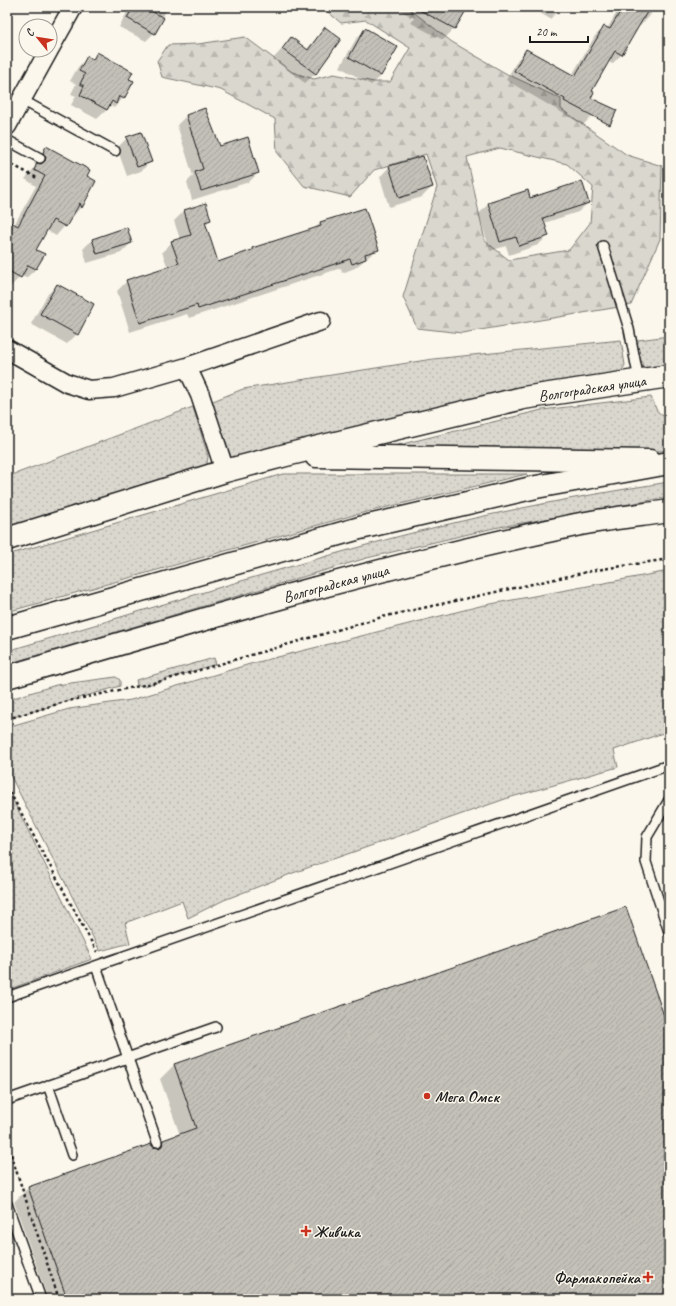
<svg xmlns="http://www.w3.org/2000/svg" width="676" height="1306" viewBox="0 0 676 1306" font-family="Caveat,sans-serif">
<defs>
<pattern id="grass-dots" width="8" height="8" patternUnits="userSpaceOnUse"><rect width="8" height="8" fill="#dad7ce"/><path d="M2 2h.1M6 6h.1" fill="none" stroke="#bab8b0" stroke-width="1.8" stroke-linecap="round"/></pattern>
<pattern id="forest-firs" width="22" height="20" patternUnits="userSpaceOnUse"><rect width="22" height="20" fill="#dad7ce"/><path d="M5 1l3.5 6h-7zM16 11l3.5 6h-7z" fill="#bab8b0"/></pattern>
<pattern id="building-hatch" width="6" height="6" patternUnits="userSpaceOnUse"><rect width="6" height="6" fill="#c3c0b8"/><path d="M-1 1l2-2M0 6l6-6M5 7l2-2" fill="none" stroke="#a7a49e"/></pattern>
</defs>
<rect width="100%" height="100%" fill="#fbf7ec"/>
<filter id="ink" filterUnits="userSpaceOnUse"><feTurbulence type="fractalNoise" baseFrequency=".025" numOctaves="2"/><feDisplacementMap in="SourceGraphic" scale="8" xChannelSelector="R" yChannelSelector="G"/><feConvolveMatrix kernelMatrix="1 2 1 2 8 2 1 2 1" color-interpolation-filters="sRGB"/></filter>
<g filter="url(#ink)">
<path fill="url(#grass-dots)" stroke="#7b7a75" d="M669,336V369L652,371L643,367L637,348L638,340Z
M621,340L625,365L620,374L230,460L208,403L243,389L433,359Z
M651,397L657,411L663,416L669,414V450L623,455L365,453L542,410Z
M193,407L208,456L207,464L200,473L7,531V477Z
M283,474H527L354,515L7,612V555Z
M669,482V497L494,528L367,558L7,664V651C126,616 244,579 363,546C463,518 566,498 669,482Z
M669,571V731L614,750L618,767L508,798L293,873L224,900L188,918L182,901L125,923L130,943L100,951L7,769V727L69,709L131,700L250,664L480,606Z
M214,658L216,664L144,686L137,685L136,680Z
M116,677L120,680V686L7,719V700L56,685Z
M7,788L92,959L7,990Z"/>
<path fill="url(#forest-firs)" stroke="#7b7a75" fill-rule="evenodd" d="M322,7H407L452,42L507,74L561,99V109L627,155L662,166L660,239L631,305L462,333L417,328L403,297L437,187L426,154L374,170L350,197L304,186L277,152L275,119L221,90L162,77L157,61L168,45L198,44L245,37L292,72L314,79L334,74L374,82H390L410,48L366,20L341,23ZM500,148L567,164L593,187L590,223L569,250L509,260L485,241L467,157Z"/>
<path fill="#0003" d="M130,7H168L154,33L146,41L119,27Z
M394,7H466L454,29L443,40L411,23L414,18Z
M539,7H562L550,19L537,11Z
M620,7H655L649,17L640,26L638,25L621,55L612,64L608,61L590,91V98L600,103L592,116L583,125L506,80L518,59L527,50L572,75L595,36L604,27L607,29Z
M325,28L340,40L315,74L305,83L273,59L291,39L306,50Z
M366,29L381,76L371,85L340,67L356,39Z
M97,53L128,79L123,98L114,108L111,106L97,119L71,105L76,96L71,94L76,84L70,81L78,67L87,58L91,60Z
M204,109L220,148L258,173L249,182L192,200L187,182L193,176L177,125L186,116Z
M127,138L151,161L141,171L127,176L117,148Z
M46,148L95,182L81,207L56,236L46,230L35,250L36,269L26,278L21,276L10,287L7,285V222L14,225L36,186L25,179L36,166L34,163L37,157Z
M423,157L432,187L422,197L389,207L380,177L389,167Z
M529,199L588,203L578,212L544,223L548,236L538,245L509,255L506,246L490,251L479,214L488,204Z
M205,204L210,220L205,225L217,263L249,253L252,249L314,229L320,223L365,209L378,249L355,268L342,273L341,268L189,318L187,314L130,332L117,291L127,281L168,268L162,252L172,242L180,239L174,221L184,211Z
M92,240L131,243L121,253L87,263L83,249Z
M57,285L77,334L67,344L31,324L47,295Z
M625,909L669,1033V1299H48L14,1202L28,1188L156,1148L163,1141L180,1135L160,1079L174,1065Z"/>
<path fill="url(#building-hatch)" stroke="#1c1c1c" d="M133,7H144L164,18L155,34L127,18Z
M414,7H468L455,29Z
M623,7H650L622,55L615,51L592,91L594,92L591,98L617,110L610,125L564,101L565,99L514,71L526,49L575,76L604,26L610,29Z
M325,27L341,39L316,74L282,49L291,37L308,50Z
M365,28L398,47L381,76L349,57Z
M97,52L133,72L129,79L134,81L124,99L119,96L116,104L112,101L107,110L80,95L84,86L80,84L85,74L79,71L87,56L93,60Z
M205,108L220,146L248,137L259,173L201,191L195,172L203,169L186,115Z
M141,132L152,162L137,167L126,137Z
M46,146L90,170L87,176L96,181L82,208L80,203L66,227L53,220L36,250L45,254L36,269L28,265L21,278L7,270V220L18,226L45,176L34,170L37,163L41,164L45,161L46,157L43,153Z
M423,156L433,187L399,198L389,166Z
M582,181L589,203L543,218L549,236L519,246L516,237L500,242L488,203L528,190L530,198Z
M206,203L211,220L205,222L218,262L252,250V248L321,226L320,222L365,208L379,250L365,254L366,259L352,264L350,259L198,309L197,305L140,323L126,280L179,263L171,241L191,235L184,210Z
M127,227L132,243L97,254L92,239Z
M57,284L94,304L78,335L40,314Z
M626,907L669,1030V1299H67L28,1187L151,1144L153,1147L159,1148L162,1146L163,1140L196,1128L174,1064Z"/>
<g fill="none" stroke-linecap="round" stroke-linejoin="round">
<defs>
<path id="service" d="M22,100L115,151
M7,140L40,158
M603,246L629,329L639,380
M669,800L647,837L646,862L669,932
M96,966L157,1142
M7,997L669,765
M48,1085L72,1155
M7,1100L216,1027
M7,1204L41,1299"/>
<path id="minor" d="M50,48L73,7
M7,126L49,50
M7,349L67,383L89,390L114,388L187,367L321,321
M187,367L200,395L225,471"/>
<g id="secondary">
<path d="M316,456L650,461"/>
<path id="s1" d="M7,539L225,471L286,455L523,398L669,376"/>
</g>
<g id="primary">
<path d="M7,628L360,528L536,487L669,463"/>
<path id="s2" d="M7,677C193,622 380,566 571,526C603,519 636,516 669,511"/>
</g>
</defs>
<use href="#service" stroke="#1c1c1c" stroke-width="12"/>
<use href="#minor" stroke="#1c1c1c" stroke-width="21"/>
<use href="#secondary" stroke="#1c1c1c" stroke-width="25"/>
<use href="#primary" stroke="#1c1c1c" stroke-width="25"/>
<path stroke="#1c1c1c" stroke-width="2.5" stroke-dasharray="3 3" stroke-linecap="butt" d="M7,162L37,178
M7,719L68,701L158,682L382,617L596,570L669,559
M7,787L97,952
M7,1143L59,1299"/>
<use href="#service" stroke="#fbf7ec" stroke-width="9"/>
<use href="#minor" stroke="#fbf7ec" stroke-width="18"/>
<use href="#secondary" stroke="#fbf7ec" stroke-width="22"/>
<use href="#primary" stroke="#fbf7ec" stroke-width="22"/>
</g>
</g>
<g fill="#c8321e" stroke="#fbf7ec" stroke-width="1.5">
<circle cx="427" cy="1096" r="4"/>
<path d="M304 1225h4v4h4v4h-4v4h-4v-4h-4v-4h4z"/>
<path d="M646 1271h4v4h4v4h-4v4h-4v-4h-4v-4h4z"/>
</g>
<g text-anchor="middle" stroke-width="3" stroke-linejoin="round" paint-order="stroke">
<g font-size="16" fill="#1c1c1c" stroke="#fbf7ec">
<text dy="6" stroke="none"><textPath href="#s1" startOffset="605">Волгоградская улица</textPath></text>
<text dy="6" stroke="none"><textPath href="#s2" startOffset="342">Волгоградская улица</textPath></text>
</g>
<g font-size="16" font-weight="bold" fill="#1c1c1c" stroke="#fbf7ec" text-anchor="start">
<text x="435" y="1102">Мега Омск</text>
<text x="314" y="1237">Живика</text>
<text x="640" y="1283" text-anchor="end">Фармакопейка</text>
</g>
</g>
<rect width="676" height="1306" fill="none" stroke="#fbf7ec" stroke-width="24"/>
<rect x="12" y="12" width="652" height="1282" fill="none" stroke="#1c1c1c" stroke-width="1.5" filter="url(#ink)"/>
<g transform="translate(38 38) rotate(300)"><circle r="19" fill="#fbf7ec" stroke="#a29f99"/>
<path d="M0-3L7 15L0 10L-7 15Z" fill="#c8321e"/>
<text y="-6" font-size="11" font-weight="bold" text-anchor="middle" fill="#1c1c1c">С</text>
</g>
<path d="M530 36v6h58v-6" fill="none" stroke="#1c1c1c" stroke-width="2"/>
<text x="536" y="36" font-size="12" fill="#1c1c1c" stroke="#fbf7ec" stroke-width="3" paint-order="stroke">20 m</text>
</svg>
